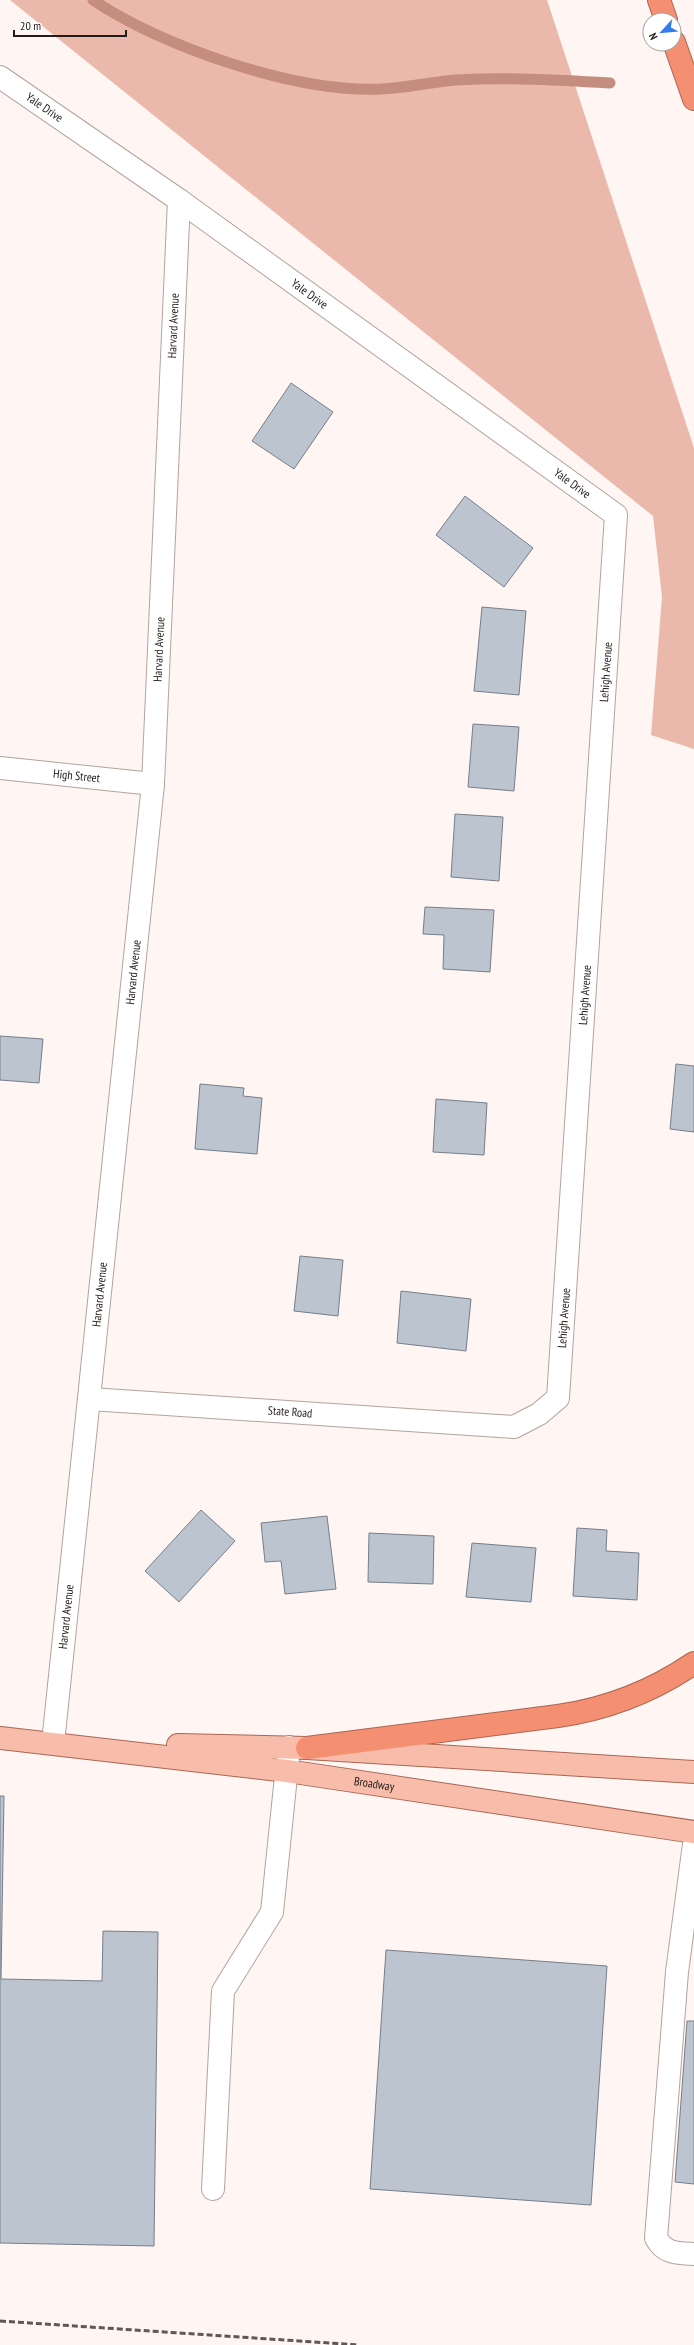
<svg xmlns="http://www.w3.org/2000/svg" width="694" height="2345" viewBox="0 0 694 2345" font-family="'PT Sans Narrow',sans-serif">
<rect width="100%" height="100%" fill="#fff5f2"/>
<path fill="#ebb9ab" d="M10,0H547L694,448V749L651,735L662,597L653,516Z"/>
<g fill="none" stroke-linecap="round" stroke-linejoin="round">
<path stroke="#c58d7d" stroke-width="11" d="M93,0C162,47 297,93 381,89C406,88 431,82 456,80C507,77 559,80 610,83"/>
</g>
<path fill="#bcc4d0" stroke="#767e89" d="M291,383L333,412L294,469L252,441Z
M465,496L533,548L504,587L436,535Z
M482,607L526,611L519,695L474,691Z
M473,724L519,727L514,791L468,787Z
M455,814L503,817L499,881L451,877Z
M425,907L494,910L490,972L443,969L444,935L423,934Z
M0,1036L43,1039L39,1083L0,1080Z
M676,1064L694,1066V1132L670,1129Z
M200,1084L244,1088L243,1096L262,1098L257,1154L195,1149Z
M436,1099L487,1103L484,1155L433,1152Z
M300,1256L343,1260L338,1316L294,1311Z
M401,1291L471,1299L466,1351L397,1343Z
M201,1510L235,1541L179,1602L145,1571Z
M327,1516L336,1589L285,1594L281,1561L265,1562L261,1523Z
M577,1528L607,1530L606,1551L639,1553L637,1600L573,1596Z
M369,1533L434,1536L433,1584L368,1582Z
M472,1543L536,1548L531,1602L466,1597Z
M0,1796H4L1,1979L102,1981L103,1931L158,1932L154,2246L0,2243Z
M386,1950L607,1966L591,2205L370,2189Z
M687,2021H694V2184L675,2182Z"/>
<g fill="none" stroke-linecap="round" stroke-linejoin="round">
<defs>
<g id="minor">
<path id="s1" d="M0,77L179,200L616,515L558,1398L539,1414L514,1427L90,1399"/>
<path id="s2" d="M0,768L153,784"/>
<path id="s3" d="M53,1743L153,784L179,200"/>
<path d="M694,1844L677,1972L656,2238C665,2254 677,2253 694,2254"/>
<path d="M213,2189L223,1991L272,1912L289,1747"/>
</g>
<g id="major">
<path id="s4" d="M0,1738L287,1771L694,1832"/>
<path d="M178,1745L307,1748L694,1772"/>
</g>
<path id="highway" d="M659,0L666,20
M674,42L694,99
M307,1748L558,1716C607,1709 653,1691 694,1663"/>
</defs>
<use href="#minor" stroke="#b3a39f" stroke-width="24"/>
<use href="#major" stroke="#aa6653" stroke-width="24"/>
<use href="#highway" stroke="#aa6653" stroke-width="24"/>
<use href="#minor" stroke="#fff" stroke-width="22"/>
<use href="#major" stroke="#f8bcaa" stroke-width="22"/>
<use href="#highway" stroke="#f48f72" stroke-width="22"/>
<path stroke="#5f5856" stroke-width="3" stroke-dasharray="6 3" stroke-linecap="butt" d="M0,2321L359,2345"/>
</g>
<g text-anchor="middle" stroke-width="4" stroke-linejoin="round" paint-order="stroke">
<g font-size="12" fill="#211b19" stroke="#fff">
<text dy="4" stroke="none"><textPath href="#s1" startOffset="54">Yale Drive</textPath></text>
<text dy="4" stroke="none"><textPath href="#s1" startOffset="378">Yale Drive</textPath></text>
<text dy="4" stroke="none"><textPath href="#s3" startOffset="1423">Harvard Avenue</textPath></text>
<text dy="4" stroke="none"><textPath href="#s1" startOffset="702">Yale Drive</textPath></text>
<text dy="4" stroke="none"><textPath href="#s3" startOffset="1099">Harvard Avenue</textPath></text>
<text transform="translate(606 672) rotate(-86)" y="4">Lehigh Avenue</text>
<text dy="4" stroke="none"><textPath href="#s2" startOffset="77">High Street</textPath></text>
<text dy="4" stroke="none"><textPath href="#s3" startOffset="775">Harvard Avenue</textPath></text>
<text transform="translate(585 995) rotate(-86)" y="4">Lehigh Avenue</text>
<text dy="4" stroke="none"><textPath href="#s3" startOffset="451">Harvard Avenue</textPath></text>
<text transform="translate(564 1318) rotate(-86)" y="4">Lehigh Avenue</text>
<text transform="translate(290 1412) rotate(4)" y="4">State Road</text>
<text dy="4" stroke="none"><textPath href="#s3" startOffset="127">Harvard Avenue</textPath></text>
<text dy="4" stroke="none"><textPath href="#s4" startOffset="377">Broadway</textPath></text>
</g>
</g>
<g transform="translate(662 32) rotate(243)"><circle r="19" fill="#ffffff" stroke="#a6a4a3"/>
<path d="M0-3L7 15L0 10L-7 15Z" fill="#317ce8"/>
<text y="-6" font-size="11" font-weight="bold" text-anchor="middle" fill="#211b19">N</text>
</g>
<path d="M14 30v6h112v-6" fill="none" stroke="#211b19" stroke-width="2"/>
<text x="20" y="30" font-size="12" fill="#211b19" stroke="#ffffff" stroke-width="3" paint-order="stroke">20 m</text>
</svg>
